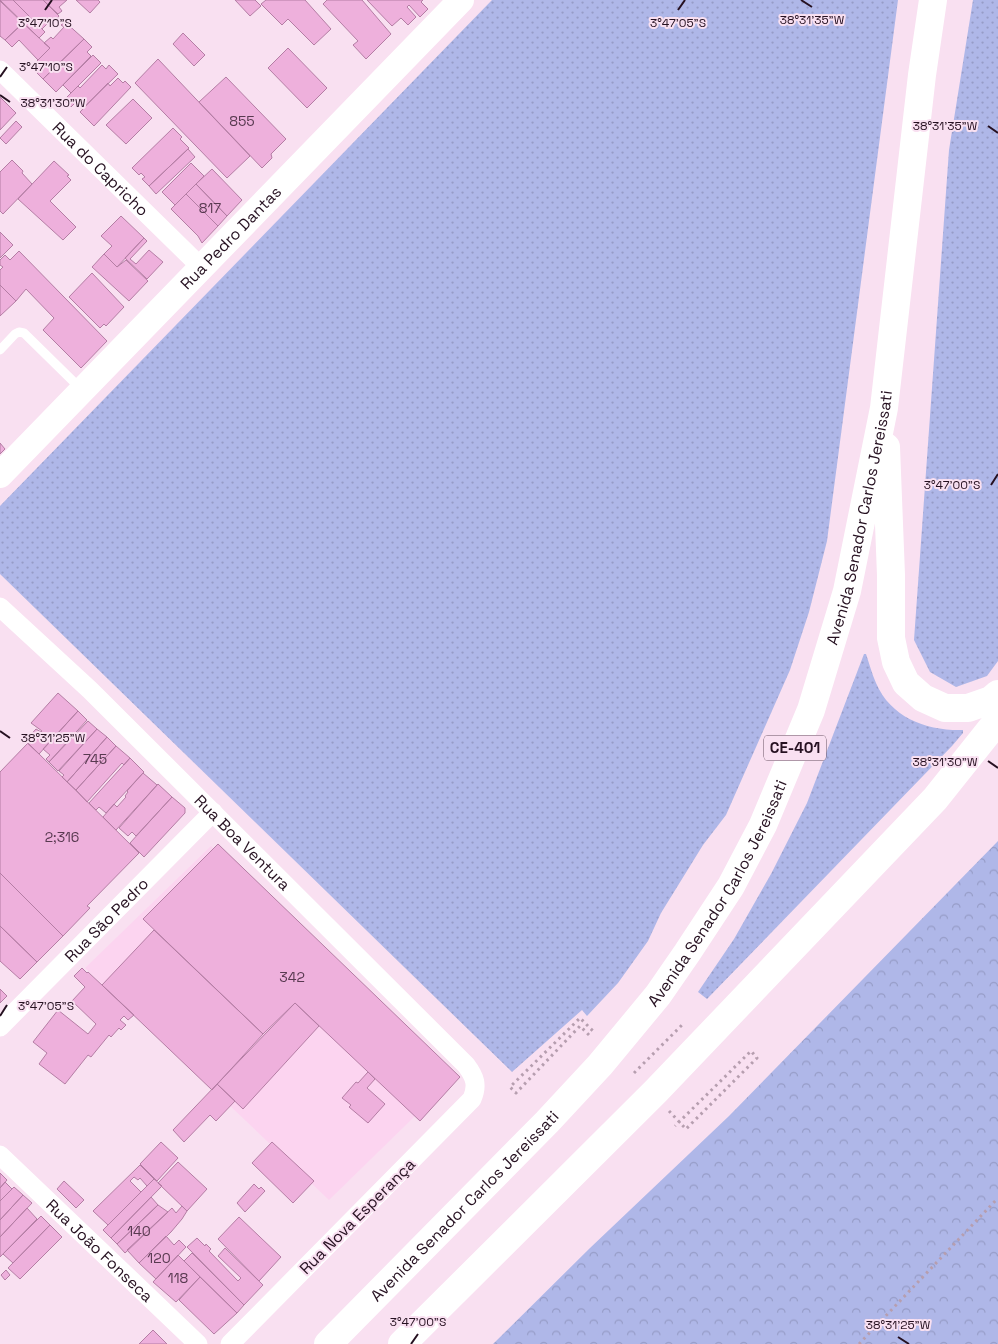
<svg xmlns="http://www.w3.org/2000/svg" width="998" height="1344" viewBox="0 0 998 1344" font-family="'Space Grotesk',sans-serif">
<defs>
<pattern id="grass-dots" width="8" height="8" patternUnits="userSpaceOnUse" patternTransform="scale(1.25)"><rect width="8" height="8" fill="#afb7e8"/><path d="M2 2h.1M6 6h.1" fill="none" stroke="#969cc7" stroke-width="1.8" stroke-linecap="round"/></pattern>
<pattern id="forest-crowns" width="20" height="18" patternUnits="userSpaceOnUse" patternTransform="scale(1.25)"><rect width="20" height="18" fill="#afb7e8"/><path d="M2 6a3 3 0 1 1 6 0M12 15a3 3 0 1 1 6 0" fill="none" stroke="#969cc7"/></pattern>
</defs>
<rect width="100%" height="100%" fill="#f9e0f1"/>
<path fill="#fcd4f0" d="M211,846L457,1075L329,1200L85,968Z"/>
<path fill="url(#grass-dots)" d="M492,0H898L827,541L809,612L790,670L726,815L703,845L661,913L648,941L618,983L587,1016L582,1010L512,1072L0,574V506Z
M973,0H998V661L987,676L956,687L930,672L914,640L949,150Z
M864,654H866C869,663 872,674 876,683C891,718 927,731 963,730V733L952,746L707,999L698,992L734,939L771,874L807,803Z"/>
<path fill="url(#forest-crowns)" d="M998,841V1344H493L590,1248L729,1116Z"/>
<path fill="#eeb0dc" stroke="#b47da4" d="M0,0H13L45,32L39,38Z
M13,0H43L59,16L53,23L50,21L42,29Z
M43,0H67L59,7L62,11L58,14Z
M76,0H98L100,2L90,13Z
M235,0H255L261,6L250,16Z
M266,0H305L331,29L314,45L288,19L282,25L261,4Z
M327,0H362L391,34L366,59L353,45L358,41L323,4Z
M367,0H423L421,2L428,9L420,17L409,5L407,7L416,17L408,25L401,18L392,26Z
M0,1L23,23L5,40L0,36Z
M65,22L84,39L43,79L31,67L50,48L44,43L51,37L53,39L64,27L61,25Z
M23,23L50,48L38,60L19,40L12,47L5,40Z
M183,33L205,55L194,66L173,44Z
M84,39L92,47L87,52L91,56L56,92L43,79Z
M288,48L327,88L307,108L268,68Z
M93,55L101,63L71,93L63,85Z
M158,59L250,156L227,178L135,83Z
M102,65L106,69L109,65L118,74L82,109L75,103L71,107L64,100L78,86L80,88Z
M226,77L286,139L271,154L272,158L262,168L199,102Z
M118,78L123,83L125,81L131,87L94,126L80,112L108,83L110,86Z
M0,97L16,113L0,130Z
M133,99L152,118L126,144L106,125Z
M16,121L22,127L6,144L0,138Z
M173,128L182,137L180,139L189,148L149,186L142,179L145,177L141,173L139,175L132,168Z
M188,149L195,157L156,194L149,186Z
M12,160L23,171L22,173L32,184L3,214L0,211V172Z
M54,161L69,175L67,176L71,180L50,201L76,227L63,240L18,199Z
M191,163L204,176L175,205L162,192Z
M212,169L242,200L227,216L196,184Z
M196,184L227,216L218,226L186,194Z
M186,194L218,226L202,243L198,236L171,209Z
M121,216L144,238L117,267L104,254L112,246L101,236Z
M0,232L13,245L0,258Z
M144,238L147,241L130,259L136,264L149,250L163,262L147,279L125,258Z
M19,251L107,341L81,368L43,330L54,318L26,289L16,301L0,285V270L3,267L0,265V260L5,255L10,260Z
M104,254L117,267L126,260L148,281L129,301L92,267Z
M92,273L124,307L106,326L104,324L100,328L69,297Z
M0,285L16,301L0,316Z
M0,443L5,449L0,454Z
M58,693L78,711L39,754L25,741L36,729L41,732L42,731L31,723Z
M78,711L87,720L49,762L46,759L50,755L43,749Z
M88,721L97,729L58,771L49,762Z
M97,729L107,737L67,782L62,777L64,775L59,771Z
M107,737L116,746L76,790L67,782Z
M28,743L139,853L87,906L90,908L63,936L0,873V772Z
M116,746L130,758L124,765L122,763L87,802L76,790Z
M130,758L144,772L106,813L99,807L96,810L89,803Z
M143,773L157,785L116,830L103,817L114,804L117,807L126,797L125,796L128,792L127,791Z
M158,784L172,797L136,836L132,832L128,836L119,828Z
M172,797L185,808V813L144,857L130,843Z
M218,844L460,1077L420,1121L295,1003L263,1034L143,919Z
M0,873L63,936L37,962L0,926Z
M0,926L37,962L20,979L0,961Z
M154,930L263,1034L212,1090L102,985Z
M82,968L87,973L88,972L134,1015L128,1020L124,1016L120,1020L126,1025L121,1030L119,1028L111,1037L109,1035L91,1057L88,1055L65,1084L39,1064L47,1053L33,1042L58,1010L88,1034L96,1024L72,1001L85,987L74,976Z
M0,989L7,996L0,1003Z
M295,1003L319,1026L243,1109L217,1084Z
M368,1072L375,1079L367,1088L385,1104L368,1123L349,1107L351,1105L342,1098L356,1082L358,1083Z
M217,1084L235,1101L216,1121L210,1115L184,1142L173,1130Z
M161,1142L178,1158L157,1181L140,1164Z
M272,1142L314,1181L293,1203L252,1163Z
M178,1162L207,1189L187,1211L158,1183Z
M140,1165L154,1179L147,1186L140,1178L138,1180L134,1177L130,1181L141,1192L108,1225L93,1211Z
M0,1173L7,1180L0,1188Z
M154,1179L162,1186L111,1238L103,1230Z
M64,1181L84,1200L76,1208L57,1189Z
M5,1182L12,1189L0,1201V1188Z
M254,1184L259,1189L261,1187L265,1191L245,1212L237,1203Z
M14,1187L23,1195L0,1220V1201Z
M23,1195L32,1203L0,1237V1220Z
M151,1197L158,1205L117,1244L111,1238Z
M158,1205L168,1212L125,1253L117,1244Z
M182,1206L187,1211L182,1219L171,1232L139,1263L127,1250L172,1208L176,1213Z
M27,1208L37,1219L0,1257V1237Z
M41,1216L50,1225L13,1263L3,1254Z
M239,1217L281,1257L259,1281L218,1239Z
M50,1225L62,1237L20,1279L8,1268Z
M166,1236L174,1245L179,1240L186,1247L156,1279L139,1263Z
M197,1238L205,1246L206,1244L211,1249L209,1251L238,1281L241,1278L218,1256L225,1248L263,1285L244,1305L187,1247Z
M192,1253L244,1305L237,1313L184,1261Z
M178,1255L200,1277L176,1302L153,1282Z
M6,1270L10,1275L5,1280L1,1275Z
M200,1277L237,1313L214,1334L179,1300Z
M153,1330L167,1344H139Z"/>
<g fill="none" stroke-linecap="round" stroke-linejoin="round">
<path stroke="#b69eaf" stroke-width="3" stroke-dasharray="2.5 4" stroke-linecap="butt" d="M589,1035L580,1026L516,1093L510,1087L580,1018L594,1032
M634,1073L683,1024
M669,1111L686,1129L757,1058L751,1051L675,1126
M859,1344L998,1198"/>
<path stroke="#fff" stroke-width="9" d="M0,350L15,334L19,332L24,333L80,388"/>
<g stroke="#fff" stroke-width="19">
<path id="s1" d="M0,70L202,268"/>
<path id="s2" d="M0,607L90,690L466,1065C475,1077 478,1085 472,1099L230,1344"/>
<path id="s3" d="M0,1027L213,812"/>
<path id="s4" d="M0,1155L198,1344"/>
</g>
<path stroke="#fff" stroke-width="26" id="s5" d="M0,475L461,0"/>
<g stroke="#fff" stroke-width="28">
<path d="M886,447L891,575V638L896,662L906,683L923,698L945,708H968L991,700L998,694"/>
<path id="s6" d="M328,1344L547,1122L600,1065L658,995L687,953L731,886L763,825L811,710L847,591L884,408L922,75L933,0"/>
<path d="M402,1344L656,1091L935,799L998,720"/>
</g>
</g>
<path fill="none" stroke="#261121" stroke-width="2" d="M801,0L812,7M45,10L52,0M678,10L685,0M0,77L7,67M0,95L10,102M988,126L998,133M991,485L998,474M0,731L10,738M988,761L998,768M0,1016L7,1005M898,1337L909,1344M411,1344L418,1334"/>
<g text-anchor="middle" stroke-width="4" stroke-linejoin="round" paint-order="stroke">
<g font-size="14" fill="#583950">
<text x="242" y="126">855</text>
<text x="210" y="213">817</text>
<text x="95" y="764">745</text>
<text x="62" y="842">2;316</text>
<text x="292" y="982">342</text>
<text x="139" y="1236">140</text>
<text x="159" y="1263">120</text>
<text x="178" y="1283">118</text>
</g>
<rect fill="#f9e0f1" stroke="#654f5f" stroke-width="1" x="764" y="735.5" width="62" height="25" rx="4"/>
<g font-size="15" font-weight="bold" fill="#261121">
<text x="795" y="753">CE-401</text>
</g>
<g font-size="16" fill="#261121" stroke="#f9e0f1">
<text dy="6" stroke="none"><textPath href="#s1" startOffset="141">Rua do Capricho</textPath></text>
<text dy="6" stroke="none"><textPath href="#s5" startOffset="331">Rua Pedro Dantas</textPath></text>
<text dy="6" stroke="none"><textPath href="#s6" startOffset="1004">Avenida Senador Carlos Jereissati</textPath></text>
<text dy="6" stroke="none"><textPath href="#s2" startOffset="338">Rua Boa Ventura</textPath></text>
<text dy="6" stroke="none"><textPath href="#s6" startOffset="599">Avenida Senador Carlos Jereissati</textPath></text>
<text dy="6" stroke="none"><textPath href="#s3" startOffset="151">Rua São Pedro</textPath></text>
<text dy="6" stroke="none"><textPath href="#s6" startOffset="194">Avenida Senador Carlos Jereissati</textPath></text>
<text transform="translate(357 1216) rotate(-45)" y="6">Rua Nova Esperança</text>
<text dy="6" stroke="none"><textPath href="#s4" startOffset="138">Rua João Fonseca</textPath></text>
</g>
</g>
<g font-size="12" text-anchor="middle" fill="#261121" stroke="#f9e0f1" stroke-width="4" stroke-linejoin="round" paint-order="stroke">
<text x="812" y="24">38°31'35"W</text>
<text x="45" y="27">3°47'10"S</text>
<text x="678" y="27">3°47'05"S</text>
<text x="46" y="71">3°47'10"S</text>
<text x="53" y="107">38°31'30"W</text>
<text x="945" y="130">38°31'35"W</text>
<text x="952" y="489">3°47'00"S</text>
<text x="53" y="742">38°31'25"W</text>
<text x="945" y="766">38°31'30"W</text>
<text x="46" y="1010">3°47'05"S</text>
<text x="418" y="1326">3°47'00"S</text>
<text x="898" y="1329">38°31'25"W</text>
</g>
</svg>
